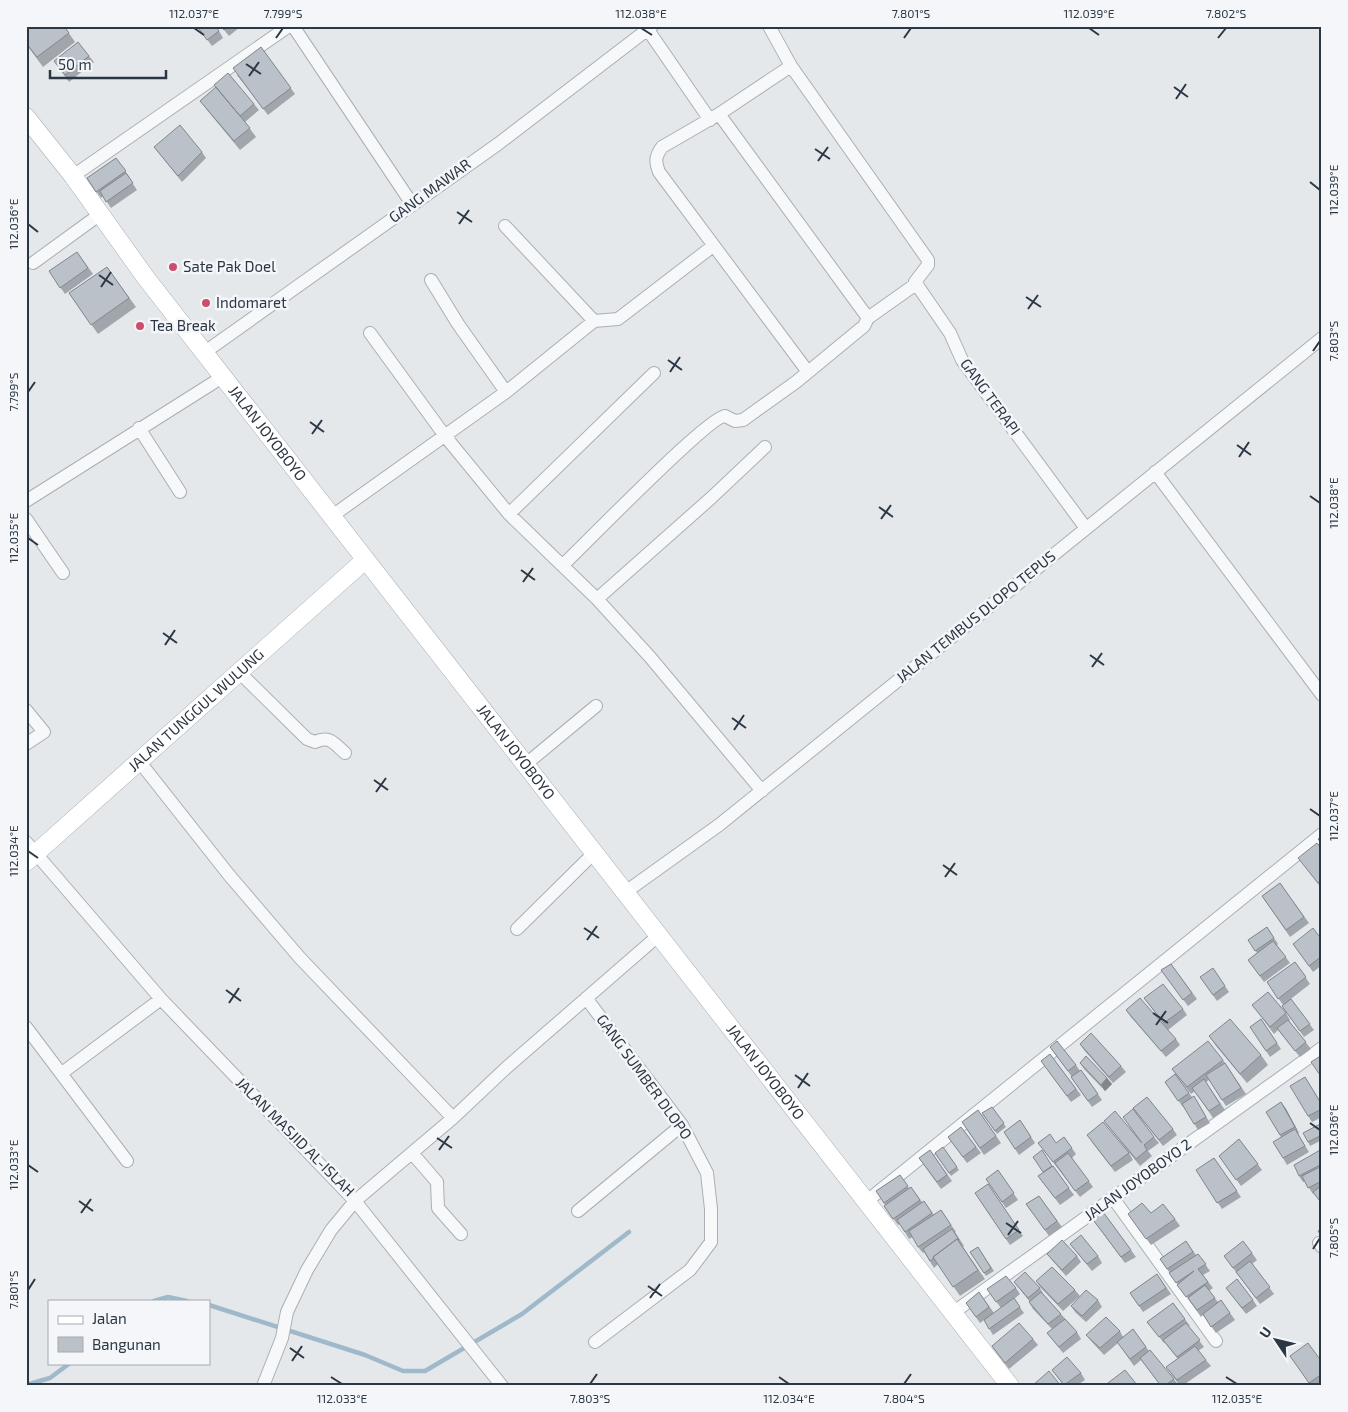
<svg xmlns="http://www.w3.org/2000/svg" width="1348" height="1412" viewBox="0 0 1348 1412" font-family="'Exo 2',sans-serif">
<rect width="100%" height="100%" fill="#e4e8eb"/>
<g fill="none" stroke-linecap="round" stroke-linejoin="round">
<path stroke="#a0b9ca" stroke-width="4.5" d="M154,1301L168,1297L187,1301
M209,1305L365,1355L403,1371H425L522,1314L629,1232
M26,1385L50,1378L70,1363"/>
<defs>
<path id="street" d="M293,26L412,204
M769,26L791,66L928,260V265L915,282L950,333L962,360L1085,527
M648,30L710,120
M791,66L719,114L662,147C655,157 655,161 659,172L808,372
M73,176L289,26
M505,226L594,321
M33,263L99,215
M431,280L458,324L506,392
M868,318L916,284
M370,333L445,436L509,514L597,599L650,657L762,791
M205,352L498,144L652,26
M139,428L180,492
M1155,472L1322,695
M26,501L224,376
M509,514L654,373
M332,516L506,392L594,321L618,319L713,246
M26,519L63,573
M564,564C585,544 708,417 725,416L735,421L743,420L796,382L864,326L868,318L719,114
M597,599L711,498L765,447
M239,672L307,739L315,742C329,735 334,743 345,753
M26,710L44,732L26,744
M139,761L229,875L300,958L453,1118
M526,764L596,706
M26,842L161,999L355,1201L453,1118L506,1068L659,935
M627,891L719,825L1322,338
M517,929L595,852
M586,998L682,1125L707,1173L711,1209V1242L690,1270L595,1342
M26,1027L127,1161
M62,1073L161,999
M412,1153L437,1182L438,1208L461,1234
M1113,1198L1216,1341
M867,1201L1322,834
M578,1211L682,1125
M1319,1243L1322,1247
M954,1312L1322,1048
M263,1386L282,1338L287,1312L307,1270L331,1230L355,1201L502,1386"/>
<g id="secondary">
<path id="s1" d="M26,117L73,176L146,278L1010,1386"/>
<path id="s2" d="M26,862L365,560"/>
</g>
</defs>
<use href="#street" stroke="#a9afb6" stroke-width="14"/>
<use href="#secondary" stroke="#a9afb6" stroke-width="19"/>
<use href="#street" stroke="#f7f8fa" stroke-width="12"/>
<use href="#secondary" stroke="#fff" stroke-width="18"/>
</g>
<path fill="#a1a6ad" d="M64,26L75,42L43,67L26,44V29Z
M197,26L219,31L223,38L212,46Z
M221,26H240V27L229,36Z
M261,47L295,94L268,115L237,75Z
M89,56L94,62L69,82L54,61Z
M200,101L254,104L259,110L245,122L256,137L240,150L207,110Z
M154,147L202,152L206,158L182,182Z
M116,158L130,178H129L137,190L111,208L103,196L101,198L87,178Z
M77,252L93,274L65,294L49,271Z
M107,267L136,307L98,334L69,293Z
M1322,849V889L1303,864Z
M1280,883L1309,923L1290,937L1262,896Z
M1267,927L1278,944L1277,945L1290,963L1264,982L1248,960L1257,953L1248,940Z
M1322,940V965L1313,972L1293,944Z
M1295,962L1310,984L1283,1005L1267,982Z
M1171,964L1197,999L1188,1006L1161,970Z
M1213,968L1229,992L1217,1001L1200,977Z
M1144,998L1183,1009L1187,1015L1168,1030Z
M1291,999L1314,1030L1304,1037L1282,1006Z
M1252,1005L1286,1013L1290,1020L1289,1021L1311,1049L1300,1057L1278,1030L1274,1034Z
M1126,1010L1176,1039L1180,1045L1166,1057L1130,1016Z
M1261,1019L1281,1049L1270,1057L1250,1027Z
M1209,1036L1261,1055L1268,1065L1247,1083L1216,1046Z
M1080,1044L1121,1066L1126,1072L1113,1083L1084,1050Z
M1050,1047L1076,1065L1080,1071L1081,1070L1102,1100L1092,1107L1071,1077H1072Z
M1050,1054L1081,1095L1071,1102L1041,1061Z
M1223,1060L1246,1094L1226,1106L1209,1080L1206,1082L1225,1110L1213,1118L1195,1091L1191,1094L1172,1069Z
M1080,1063L1107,1078L1112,1084L1105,1091L1084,1069Z
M1175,1074L1192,1097L1198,1103L1210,1123L1198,1130L1184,1107H1183L1165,1082Z
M1305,1077L1322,1104V1117L1312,1122L1308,1116Z
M1281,1102L1286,1109L1299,1133L1298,1134L1309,1152L1287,1165L1283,1158L1281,1137L1266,1112Z
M992,1107L1006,1127L997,1134L982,1113Z
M1133,1108L1173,1129L1177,1135L1163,1146Z
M978,1110L1001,1143L984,1155L962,1122Z
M1020,1120L1035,1143L1019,1155L1004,1132Z
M1104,1121L1140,1140L1154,1137L1159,1143L1148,1151L1152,1156L1140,1166Z
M1322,1123V1140L1310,1146L1308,1142Z
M961,1127L981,1153L967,1163L948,1137Z
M1064,1137L1076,1154L1072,1158L1093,1187L1080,1197L1038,1143H1056Z
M1239,1139L1262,1170L1241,1186L1219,1156Z
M1091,1141L1129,1153L1133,1160L1115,1172Z
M943,1147L959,1170L951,1176L935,1153Z
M1322,1149V1204L1314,1194H1313L1305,1182H1303L1299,1176Z
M930,1150L952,1181L941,1189L919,1158Z
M1214,1158L1241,1197L1222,1209L1196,1170Z
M1053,1166L1074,1195L1060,1205L1038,1176Z
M998,1170L1018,1200L1006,1208L986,1179Z
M900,1175L909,1188L911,1187L922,1202L924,1201L934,1215L941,1210L956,1232H955L964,1246L963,1247L985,1279L960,1296L938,1264L934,1268L924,1252L923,1253L918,1247L913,1237L909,1239L900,1224L898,1225L884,1206L885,1205L876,1191Z
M988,1184L1023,1236L1010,1245L975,1193Z
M1039,1196L1062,1227L1049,1236L1026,1204Z
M1098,1205L1136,1257L1125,1263L1088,1213Z
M1128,1214L1175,1219L1180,1226L1151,1245Z
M1186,1241L1196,1255L1198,1254L1210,1271L1203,1275L1213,1288L1209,1291L1218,1302L1221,1300L1235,1320L1216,1333L1203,1315L1201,1317L1191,1303L1160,1259Z
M1070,1244L1098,1256L1102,1263L1092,1271Z
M978,1247L994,1271L986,1276L970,1252Z
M1252,1253L1257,1260L1252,1264L1274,1294L1260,1304L1224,1256Z
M1047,1254L1077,1256L1081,1262L1066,1276L1052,1260Z
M1157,1274L1171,1294L1143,1312L1130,1293Z
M1036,1281L1075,1290L1080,1296L1063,1311L1041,1288Z
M1014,1282L1040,1288L1044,1295L1077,1332L1081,1339L1063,1353L1047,1333L1052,1329L1033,1309L1029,1302H1030Z
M1016,1288L1020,1294L1014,1299L1024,1313L993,1335L984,1320L980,1323L966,1303L979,1292L994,1313L1001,1308L987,1289Z
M1226,1288L1253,1300L1257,1306L1246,1314Z
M1098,1300L1102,1307L1086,1322L1075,1312L1071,1306Z
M1173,1303L1190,1326H1188L1204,1347L1198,1351L1211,1366L1182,1386H1180L1166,1367L1178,1359L1165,1343H1164L1147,1322Z
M1133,1329L1149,1351L1174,1379L1178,1385L1161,1386L1141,1360L1134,1366L1118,1343L1104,1355L1091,1341L1086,1335L1120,1331L1123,1337Z
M1033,1339L1038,1345L1009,1369L992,1346Z
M1290,1356L1322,1362V1384L1319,1386H1311Z
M1052,1370L1081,1373L1085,1380L1076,1386H1064Z"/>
<path fill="#83878d" d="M1107,1078L1112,1084L1105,1091L1101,1085Z
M1281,1102L1286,1109L1299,1133L1295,1127Z"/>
<path fill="#bbc1c9" stroke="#83878d" d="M30,26H64L69,33L37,57L26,43V29Z
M197,26H215L219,31L207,40Z
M221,26H229L224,30Z
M78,42L89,56L65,75L54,61Z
M261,47L291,88L263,109L233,68Z
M228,73L254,104L240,116L214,85Z
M216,87L250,128L234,141L200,101Z
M180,125L202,152L178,176L154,147Z
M116,158L126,171L96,192L87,178Z
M126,173L133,183L106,202L100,191Z
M77,252L88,268L60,288L49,271Z
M107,267L129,298L91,325L69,293Z
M1322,836V844L1318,839Z
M1317,843L1322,849V880L1318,883L1298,858Z
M1280,883L1304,917L1286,930L1262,896Z
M1267,927L1274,938L1255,951L1248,940Z
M1313,928L1322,940V956L1309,966L1293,944Z
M1273,941L1286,957L1260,976L1248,960Z
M1295,962L1306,977L1278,999L1267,982Z
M1171,964L1192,993L1183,1000L1161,970Z
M1213,968L1225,986L1213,995L1200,977Z
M1163,984L1183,1009L1164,1023L1144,998Z
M1268,992L1286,1013L1270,1027L1252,1005Z
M1140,998L1176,1039L1161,1051L1126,1010Z
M1291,999L1310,1024L1300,1031L1282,1006Z
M1230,1019L1261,1055L1240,1074L1209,1036Z
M1261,1019L1277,1043L1266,1051L1250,1027Z
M1288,1020L1306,1042L1295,1051L1277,1028Z
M1091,1033L1121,1066L1109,1077L1080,1044Z
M1057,1041L1076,1065L1068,1071L1050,1047Z
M1208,1041L1223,1060L1187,1087L1172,1069Z
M1050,1054L1076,1089L1067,1096L1041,1061Z
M1322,1055V1078L1311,1062Z
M1086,1056L1107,1078L1101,1085L1080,1063Z
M1225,1063L1241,1088L1222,1100L1206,1075Z
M1081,1070L1098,1094L1088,1101L1071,1077Z
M1175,1074L1189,1093L1178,1101L1165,1082Z
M1305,1077L1322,1105V1109L1308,1116L1290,1086Z
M1204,1079L1220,1104L1209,1111L1192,1088Z
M1194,1096L1206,1117L1194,1124L1182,1104Z
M1147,1097L1173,1129L1159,1140L1133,1108Z
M1281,1102L1295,1127L1280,1135L1266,1112Z
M992,1107L1004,1123L995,1131L982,1113Z
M1133,1109L1154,1137L1144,1145L1147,1150L1136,1159L1104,1121L1115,1111L1142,1143L1123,1117Z
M978,1110L996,1136L980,1148L962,1122Z
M1020,1120L1031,1137L1015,1149L1004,1132Z
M1103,1122L1129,1153L1111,1166L1087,1135Z
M1322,1123V1135L1308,1142L1303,1133Z
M961,1127L976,1147L963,1157L948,1137Z
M1295,1129L1305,1146L1283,1158L1273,1142Z
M1050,1134L1056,1143L1064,1137L1072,1148L1053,1162L1038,1143Z
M1239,1139L1258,1164L1236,1180L1219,1156Z
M943,1147L957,1167L949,1173L935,1153Z
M1322,1149V1164L1299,1176L1294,1165Z
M930,1150L947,1175L937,1182L919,1158Z
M1042,1150L1052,1166L1043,1172L1033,1157Z
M1068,1153L1089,1181L1075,1191L1055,1163Z
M1214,1158L1237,1191L1217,1203L1196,1170Z
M1053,1166L1069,1188L1055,1198L1038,1176Z
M1322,1166V1181L1308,1188L1302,1176Z
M998,1170L1014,1193L1002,1202L986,1179Z
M900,1175L908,1186L884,1203L876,1191Z
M988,1184L1019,1230L1006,1239L975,1193Z
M1321,1186L1322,1187V1204L1313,1192Z
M911,1187L920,1200L893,1219L884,1206Z
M1039,1196L1057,1221L1045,1230L1026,1204Z
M924,1201L932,1213L905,1232L897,1220Z
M1142,1203L1151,1213L1163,1204L1175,1219L1146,1239L1128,1214Z
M1098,1205L1131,1250L1121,1257L1088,1213Z
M941,1210L951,1225L918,1247L909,1231Z
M1322,1228V1237L1318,1231Z
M952,1229L959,1240L957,1239L933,1257L934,1258L930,1261L923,1249Z
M1081,1235L1098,1256L1087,1264L1070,1244Z
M957,1239L978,1270L953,1287L933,1257Z
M1062,1240L1077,1256L1062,1270L1047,1254Z
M1186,1241L1193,1252L1167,1269L1160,1259Z
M1243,1241L1252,1253L1233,1268L1224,1256Z
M978,1247L991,1268L984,1273L970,1252Z
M1198,1254L1206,1264L1198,1269L1208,1282L1186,1297L1177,1285L1194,1271L1176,1283L1169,1273Z
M1250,1261L1270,1287L1256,1298L1236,1272Z
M1052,1267L1075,1290L1058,1304L1036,1281Z
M1025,1272L1040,1288L1028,1298L1014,1282Z
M1157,1274L1166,1288L1139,1306L1130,1293Z
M1006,1276L1016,1288L996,1302L987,1289Z
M1237,1279L1253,1300L1242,1308L1226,1288Z
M1205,1285L1215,1298L1197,1310L1188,1298Z
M1086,1290L1098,1300L1082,1316L1071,1306Z
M979,1292L989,1307L976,1317L966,1303Z
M1041,1292L1061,1314L1048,1324L1029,1302Z
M1014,1298L1020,1307L989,1329L984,1320Z
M1221,1300L1230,1313L1211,1327L1203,1314Z
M1173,1303L1185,1319L1159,1337L1147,1322Z
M1106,1317L1120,1331L1100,1348L1086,1335Z
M1065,1319L1077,1332L1059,1347L1047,1333Z
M1019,1323L1033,1339L1005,1363L992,1346Z
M1186,1323L1200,1340L1177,1357L1163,1340Z
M1133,1329L1146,1347L1130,1359L1117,1342Z
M1308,1343L1322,1362V1374L1309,1383L1290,1356Z
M1195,1346L1206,1360L1177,1380L1166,1367Z
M1150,1350L1174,1379L1164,1386H1161L1140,1358Z
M1067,1357L1081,1373L1064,1385L1052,1370Z
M1125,1370L1138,1386H1104Z
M1049,1371L1061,1386H1034L1033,1385Z"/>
<path fill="none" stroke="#2c3744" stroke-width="2" d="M194,28L204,35M641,28L652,35M1089,28L1099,35M276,38L283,28M904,38L911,28M1218,38L1226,28M246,64L261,74M249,76L259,62M1174,87L1188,97M1176,99L1186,84M815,149L830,159M818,161L828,147M1310,182L1320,190M457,212L472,222M28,224L38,232M459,224L469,210M99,275L113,285M101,287L111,272M1026,297L1041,307M1028,309L1038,295M1313,351L1320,341M668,360L682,370M670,372L680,357M28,392L35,382M310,422L324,432M312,434L322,420M1237,445L1251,455M1239,457L1249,442M1310,496L1320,503M879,507L893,517M881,519L891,505M28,538L38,545M521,570L535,580M523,582L533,568M163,633L177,643M165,645L175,630M1090,655L1104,665M1092,667L1102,653M732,718L746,728M734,730L744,715M374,780L388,790M376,792L386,778M1310,809L1320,816M28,851L38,858M943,865L957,875M945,877L955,863M584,928L599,938M587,940L597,926M226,990L241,1001M229,1003L239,988M1153,1013L1168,1023M1156,1025L1166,1011M795,1075L810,1086M798,1088L808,1073M1310,1123L1320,1130M437,1138L452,1148M439,1150L449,1136M28,1165L38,1172M79,1201L93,1211M81,1213L91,1199M1006,1223L1021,1233M1008,1235L1018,1221M1313,1249L1320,1238M648,1286L662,1296M28,1290L35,1279M650,1298L660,1284M290,1348L304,1358M292,1361L302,1346M331,1377L342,1384M779,1377L789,1384M1226,1377L1237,1384M590,1384L597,1374M904,1384L911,1374"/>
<g fill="#cc4d6d" stroke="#f4f6f9" stroke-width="2">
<circle cx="173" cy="267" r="5"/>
<circle cx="206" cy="303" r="5"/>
<circle cx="140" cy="326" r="5"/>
</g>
<g text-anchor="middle" stroke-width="5" stroke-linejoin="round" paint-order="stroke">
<g font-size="15" fill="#2c3744" stroke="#f4f6f9">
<text transform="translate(430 191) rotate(-36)" y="5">GANG MAWAR</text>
<text transform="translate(990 397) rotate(54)" y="5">GANG TERAPI</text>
<text dy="5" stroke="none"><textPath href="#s1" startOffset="398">JALAN JOYOBOYO</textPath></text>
<text transform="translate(976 617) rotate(-39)" y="5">JALAN TEMBUS DLOPO TEPUS</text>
<text dy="5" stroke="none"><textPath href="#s2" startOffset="228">JALAN TUNGGUL WULUNG</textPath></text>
<text dy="5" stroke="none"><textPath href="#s1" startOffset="802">JALAN JOYOBOYO</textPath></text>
<text dy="5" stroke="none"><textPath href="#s1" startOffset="1208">JALAN JOYOBOYO</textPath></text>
<text transform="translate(644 1077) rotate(54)" y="5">GANG SUMBER DLOPO</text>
<text transform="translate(295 1137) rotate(45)" y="5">JALAN MASJID AL-ISLAH</text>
<text transform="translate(1138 1180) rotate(-36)" y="5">JALAN JOYOBOYO 2</text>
</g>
<g font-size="15" fill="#2c3744" stroke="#f4f6f9" text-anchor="start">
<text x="183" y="272">Sate Pak Doel</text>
<text x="216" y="308">Indomaret</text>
<text x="150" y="331">Tea Break</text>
</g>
</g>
<rect width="1348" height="1412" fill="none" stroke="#f4f6f9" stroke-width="55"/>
<rect x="48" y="1300" width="162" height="65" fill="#f4f6f9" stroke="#a4aab1"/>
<rect x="58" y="1316" width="25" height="8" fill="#ffffff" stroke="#a4aab1"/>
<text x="92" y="1324" font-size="15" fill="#2c3744">Jalan</text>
<rect x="58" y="1337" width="25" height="15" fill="#bbc1c9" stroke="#a4aab1"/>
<text x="92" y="1350" font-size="15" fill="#2c3744">Bangunan</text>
<g transform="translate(1276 1340) rotate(305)" stroke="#f4f6f9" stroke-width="4" paint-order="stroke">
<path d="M0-4L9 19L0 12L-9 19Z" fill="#2c3744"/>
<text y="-8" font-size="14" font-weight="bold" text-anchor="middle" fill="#2c3744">U</text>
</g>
<path d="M50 70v8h116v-8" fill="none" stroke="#2c3744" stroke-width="2.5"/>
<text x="58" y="70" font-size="15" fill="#2c3744" stroke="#f4f6f9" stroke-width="4" paint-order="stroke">50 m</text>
<rect x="28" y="28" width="1292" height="1356" fill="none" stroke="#2c3744" stroke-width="2"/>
<g font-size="12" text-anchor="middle" fill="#2c3744">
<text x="194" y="18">112.037°E</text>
<text x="283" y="18">7.799°S</text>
<text x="641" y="18">112.038°E</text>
<text x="911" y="18">7.801°S</text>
<text x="1089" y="18">112.039°E</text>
<text x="1226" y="18">7.802°S</text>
<text transform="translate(1334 190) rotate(-90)" y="4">112.039°E</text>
<text transform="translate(14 224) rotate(-90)" y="4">112.036°E</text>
<text transform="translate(1334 341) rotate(-90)" y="4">7.803°S</text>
<text transform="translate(14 392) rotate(-90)" y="4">7.799°S</text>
<text transform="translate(1334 503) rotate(-90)" y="4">112.038°E</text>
<text transform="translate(14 538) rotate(-90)" y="4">112.035°E</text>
<text transform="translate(1334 816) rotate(-90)" y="4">112.037°E</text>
<text transform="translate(14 851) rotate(-90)" y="4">112.034°E</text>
<text transform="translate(1334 1130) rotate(-90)" y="4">112.036°E</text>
<text transform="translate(14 1165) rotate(-90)" y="4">112.033°E</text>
<text transform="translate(1334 1238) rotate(-90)" y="4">7.805°S</text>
<text transform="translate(14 1290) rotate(-90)" y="4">7.801°S</text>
<text x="342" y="1403">112.033°E</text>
<text x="590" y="1403">7.803°S</text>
<text x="789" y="1403">112.034°E</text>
<text x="904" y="1403">7.804°S</text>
<text x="1237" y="1403">112.035°E</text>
</g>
</svg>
